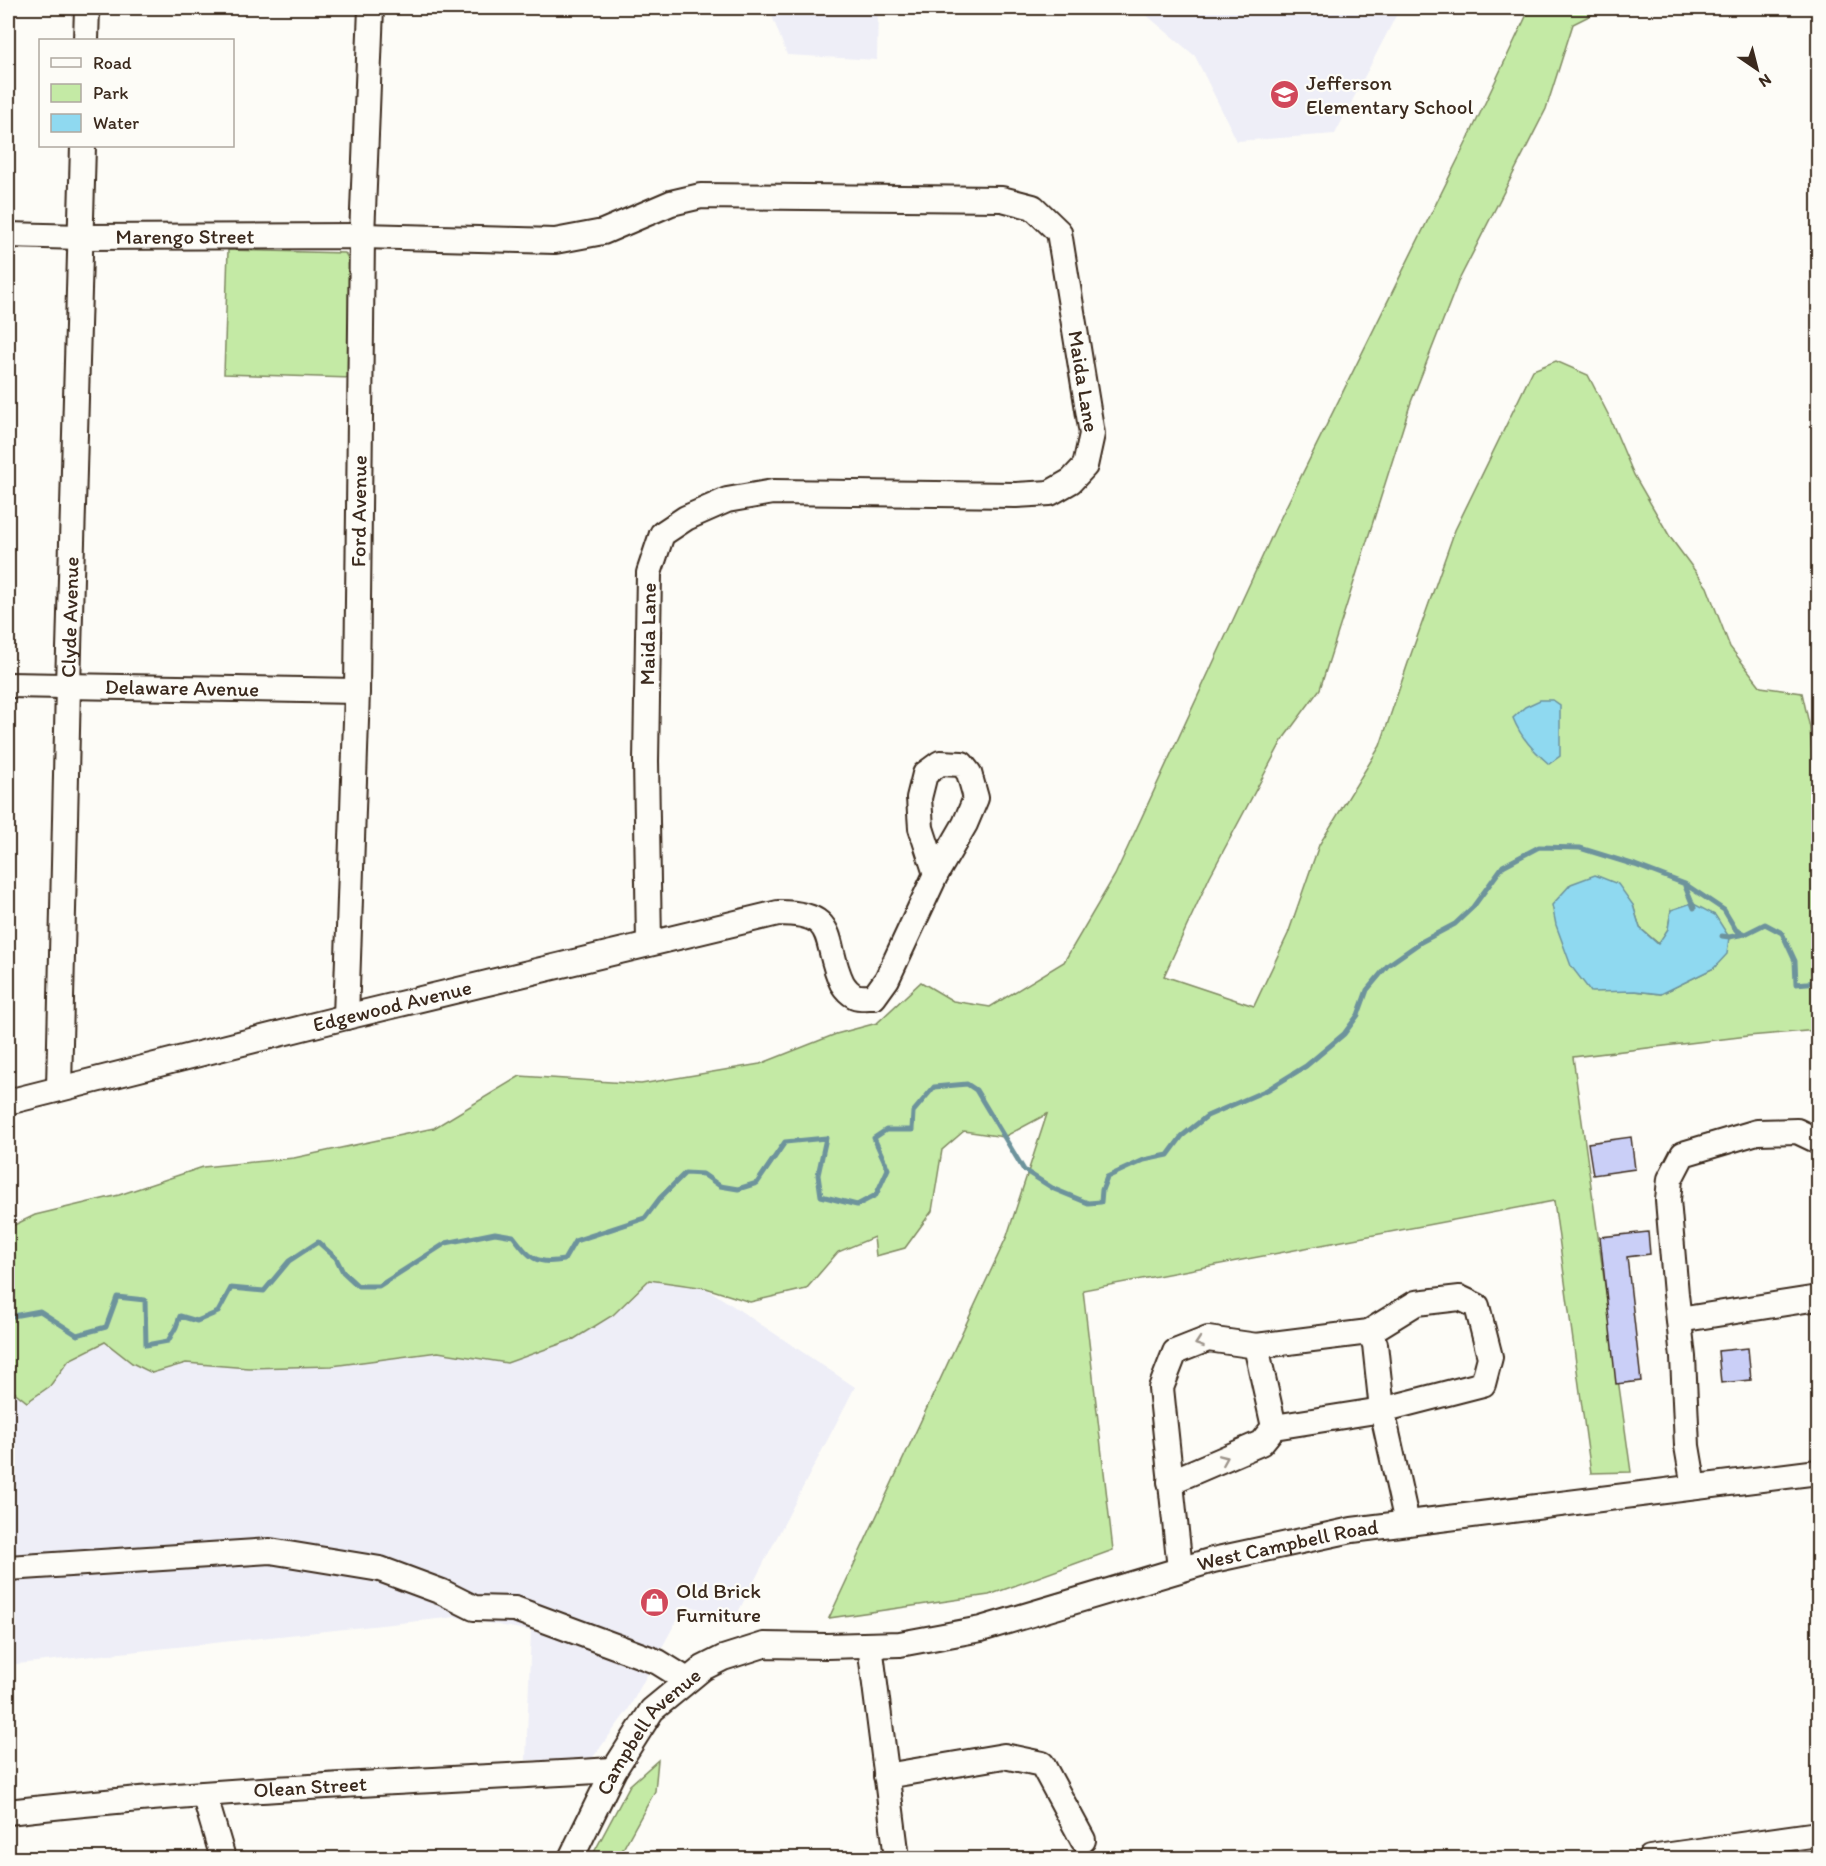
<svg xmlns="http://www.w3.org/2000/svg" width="1826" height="1866" viewBox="0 0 1826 1866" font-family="Itim,sans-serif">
<rect width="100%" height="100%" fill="#fdfcf7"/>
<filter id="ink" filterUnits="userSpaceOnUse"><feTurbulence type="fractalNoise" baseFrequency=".0167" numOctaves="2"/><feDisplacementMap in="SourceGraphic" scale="12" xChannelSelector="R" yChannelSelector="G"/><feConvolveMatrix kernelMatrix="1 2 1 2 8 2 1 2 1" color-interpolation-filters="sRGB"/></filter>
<g filter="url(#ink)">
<path fill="#eeeef7" d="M769,8H878L877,60L787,55Z
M1138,8H1400L1335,134L1237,141L1195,56Z
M649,1280L706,1288L855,1387L735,1618L685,1605L628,1710L591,1760H526L531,1631L456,1617L8,1665V1387L27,1402L50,1386L69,1360L105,1342L132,1363L152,1373L186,1363L248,1368L332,1366L438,1352L507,1363L574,1339L613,1315Z"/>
<path fill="#c4eaa5" stroke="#808a62" stroke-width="1.5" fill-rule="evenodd" d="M1530,8H1605L1573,24L1546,109L1458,282L1411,402L1320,689L1283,739L1210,876L1164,976L1254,1006L1288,934L1319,845L1380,746L1410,657L1455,530L1533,370L1556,361L1588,375L1609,416L1634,475L1670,537L1707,587L1730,647L1761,687L1802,693L1810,728L1817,816L1814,855L1818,863V1030L1748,1036L1573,1057L1631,1472L1591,1473L1554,1201L1083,1290L1113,1550L989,1595L829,1618L1007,1236L1047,1114L1004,1137L964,1131L942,1150L932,1211L905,1248L876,1256L874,1237L838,1252L806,1289L750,1302L706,1288L649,1280L613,1315L574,1339L507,1363L438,1352L332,1366L248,1368L186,1363L152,1373L132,1363L105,1342L69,1360L50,1386L27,1402L8,1387V1228L35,1215L119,1195L203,1167L294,1158L434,1128L520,1076L641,1084L760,1064L836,1034L877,1023L921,982L953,1001L990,1007L1064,962L1115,875L1276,527L1466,143ZM1633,905L1640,928L1659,944L1668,929L1671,910L1714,968L1661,994L1635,991Z
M228,250L345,253L354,268L351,378L224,374Z
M658,1760L655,1791L618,1858H591L630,1785Z"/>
<path fill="#8fd9f0" stroke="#6d939c" stroke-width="1.5" d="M1540,700H1553L1560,705V756L1549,764C1533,750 1521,738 1513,718L1525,707Z
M1595,875L1618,884L1633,905L1640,928L1658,944L1668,929L1671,910L1692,903L1715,915L1729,937L1727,954L1714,968L1661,994L1635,991L1591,992L1571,966L1556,925L1552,905L1571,884Z"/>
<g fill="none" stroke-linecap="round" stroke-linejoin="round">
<path stroke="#6d939c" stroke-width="5" d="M1685,886L1694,908
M1722,936L1729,937L1745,934
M8,1314L13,1316L40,1311L77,1335L106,1327L117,1297L145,1300L146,1345L168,1341L176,1327L180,1316L197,1321L218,1312L231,1288L264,1291L289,1261L318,1242L336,1258L343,1272L358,1286H379L446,1243L495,1233L513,1236C530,1258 535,1265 564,1260L575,1241L645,1218L660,1198L685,1173L703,1174L720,1186L738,1189L757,1183L785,1142L826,1138L818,1175L821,1196L857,1205L876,1195L888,1169L874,1138L886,1130H912L913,1112L934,1087L967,1084L976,1090L1024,1170L1054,1189L1088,1203L1101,1202L1102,1190L1107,1177L1144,1160L1168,1155L1182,1136L1207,1116L1267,1090L1306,1066L1344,1034L1358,1015L1367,990L1388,965L1421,942L1455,924L1473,907L1503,866L1539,847L1580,848L1635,865L1685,884L1724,910L1736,930L1745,934L1765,924L1782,933L1795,961L1796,984L1818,982"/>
</g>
<path fill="#cacff7" stroke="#3b2a1e" stroke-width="1.5" d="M1631,1137L1635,1169L1593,1175L1588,1143Z
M1648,1232L1650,1254L1627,1257L1641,1381L1616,1384L1600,1237Z
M1748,1348L1751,1380L1721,1383L1718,1351Z"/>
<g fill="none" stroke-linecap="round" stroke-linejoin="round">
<defs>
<g id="minor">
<path d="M86,40L87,8"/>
<path id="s1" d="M8,235L81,237L362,236L555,241L603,232L671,203L701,196L1002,199L1033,207L1059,232L1092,434L1085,466L1071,481L1050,493L1016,495L773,492L727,500L686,518L662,534L649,573L646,761L649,943"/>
<path id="s2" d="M8,685L357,691"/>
<path d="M940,763L962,764L969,773L976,798L965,824L936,874L921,828L919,798L925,774Z"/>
<path id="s3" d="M346,1017L357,691L362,236L371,8"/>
<path id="s4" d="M59,1088L68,686L83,146"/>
<path id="s5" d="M8,1102L346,1017L778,913C841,913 822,941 842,983C845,988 849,993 855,996C860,998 868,997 874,997L887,979L936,874"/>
<path d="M1679,1320L1818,1298"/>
<path d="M1274,1427L1256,1346L1369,1332L1375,1344L1382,1410L1407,1523"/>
<path d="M1170,1482L1261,1443L1274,1427L1382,1410L1483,1384L1490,1357L1477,1306L1460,1298L1416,1303L1369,1332"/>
<path d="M1694,1487L1687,1446L1683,1357L1676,1294L1668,1200L1670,1179L1683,1154L1757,1132L1797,1131L1818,1141"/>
<path d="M8,1568L270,1551L380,1569L442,1592L474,1608L515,1609L658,1662L687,1680"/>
<path d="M1180,1569L1161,1388L1175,1352L1208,1339L1257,1346"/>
<path d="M870,1645L897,1858"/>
<path d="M886,1776L1004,1756L1042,1764L1083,1840"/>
<path d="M204,1794L223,1858"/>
<path id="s6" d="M8,1812C209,1789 412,1782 614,1770"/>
<path id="s7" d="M571,1858L614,1770L652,1710L703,1668L723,1658L764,1645L826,1646L900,1644L981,1629L1213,1560L1352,1530L1818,1472"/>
<path d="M1650,1858L1818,1834"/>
</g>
</defs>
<use href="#minor" stroke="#3b2a1e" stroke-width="28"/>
<use href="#minor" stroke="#fdfcf7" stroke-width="24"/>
</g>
<defs><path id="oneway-chevron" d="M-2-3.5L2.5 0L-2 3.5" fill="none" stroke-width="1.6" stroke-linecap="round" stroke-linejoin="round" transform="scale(1.5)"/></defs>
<g stroke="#9c938a">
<use href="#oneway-chevron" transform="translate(1199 1343) rotate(161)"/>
<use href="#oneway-chevron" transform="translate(1224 1459) rotate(-23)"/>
</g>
</g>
<defs>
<symbol id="school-disc" viewBox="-11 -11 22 22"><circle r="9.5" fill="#d1495b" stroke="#fdfcf7"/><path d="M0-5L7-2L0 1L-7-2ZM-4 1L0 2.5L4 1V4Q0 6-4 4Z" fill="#fff"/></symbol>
<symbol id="shop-disc" viewBox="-11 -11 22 22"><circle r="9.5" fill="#d1495b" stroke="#fdfcf7"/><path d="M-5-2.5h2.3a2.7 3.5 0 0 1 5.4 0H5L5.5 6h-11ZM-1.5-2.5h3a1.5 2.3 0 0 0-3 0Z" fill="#fff"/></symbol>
</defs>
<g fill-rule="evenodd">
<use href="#school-disc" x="1268" y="78" width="33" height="33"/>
<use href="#shop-disc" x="638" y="1586" width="33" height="33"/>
</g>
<g text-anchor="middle" stroke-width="4.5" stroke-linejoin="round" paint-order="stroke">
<g font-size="21" fill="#3b2a1e" stroke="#fdfcf7" text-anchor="start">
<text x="1306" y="90">Jefferson<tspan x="1306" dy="24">Elementary School</tspan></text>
<text x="676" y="1598">Old Brick<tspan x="676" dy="24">Furniture</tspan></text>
</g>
<g font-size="21" fill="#3b2a1e" stroke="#fdfcf7">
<text dy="7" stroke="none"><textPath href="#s1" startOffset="177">Marengo Street</textPath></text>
<text dy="7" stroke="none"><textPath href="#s1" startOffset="1221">Maida Lane</textPath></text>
<text dy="7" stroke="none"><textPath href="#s3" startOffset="506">Ford Avenue</textPath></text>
<text dy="7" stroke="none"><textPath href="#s4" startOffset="471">Clyde Avenue</textPath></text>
<text transform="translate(648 634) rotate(-89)" y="7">Maida Lane</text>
<text dy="7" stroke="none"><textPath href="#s2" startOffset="174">Delaware Avenue</textPath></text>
<text dy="7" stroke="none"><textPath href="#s5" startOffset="396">Edgewood Avenue</textPath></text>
<text dy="7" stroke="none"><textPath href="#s7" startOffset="837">West Campbell Road</textPath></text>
<text dy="7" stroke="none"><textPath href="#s7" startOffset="150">Campbell Avenue</textPath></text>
<text dy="7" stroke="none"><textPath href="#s6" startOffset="303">Olean Street</textPath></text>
</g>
</g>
<rect width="1826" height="1866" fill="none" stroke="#fdfcf7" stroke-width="30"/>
<rect x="15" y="15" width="1796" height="1836" fill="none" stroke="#3b2a1e" stroke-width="2" filter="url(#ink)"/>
<rect x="39" y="39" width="195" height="108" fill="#fdfcf7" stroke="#afa8a0" stroke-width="1.5"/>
<rect x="51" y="58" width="30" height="9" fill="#fdfcf7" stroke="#afa8a0" stroke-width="1.5"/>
<text x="93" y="69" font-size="18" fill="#3b2a1e">Road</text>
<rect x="51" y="84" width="30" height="18" fill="#c4eaa5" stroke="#afa8a0" stroke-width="1.5"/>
<text x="93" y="99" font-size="18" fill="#3b2a1e">Park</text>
<rect x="51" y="114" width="30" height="18" fill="#8fd9f0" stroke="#afa8a0" stroke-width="1.5"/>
<text x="93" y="129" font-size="18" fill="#3b2a1e">Water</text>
<g transform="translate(1757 69) rotate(145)" stroke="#fdfcf7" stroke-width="4.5" paint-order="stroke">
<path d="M0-4.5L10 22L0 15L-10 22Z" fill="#3b2a1e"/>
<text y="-9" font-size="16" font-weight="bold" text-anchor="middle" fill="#3b2a1e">N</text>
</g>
</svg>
